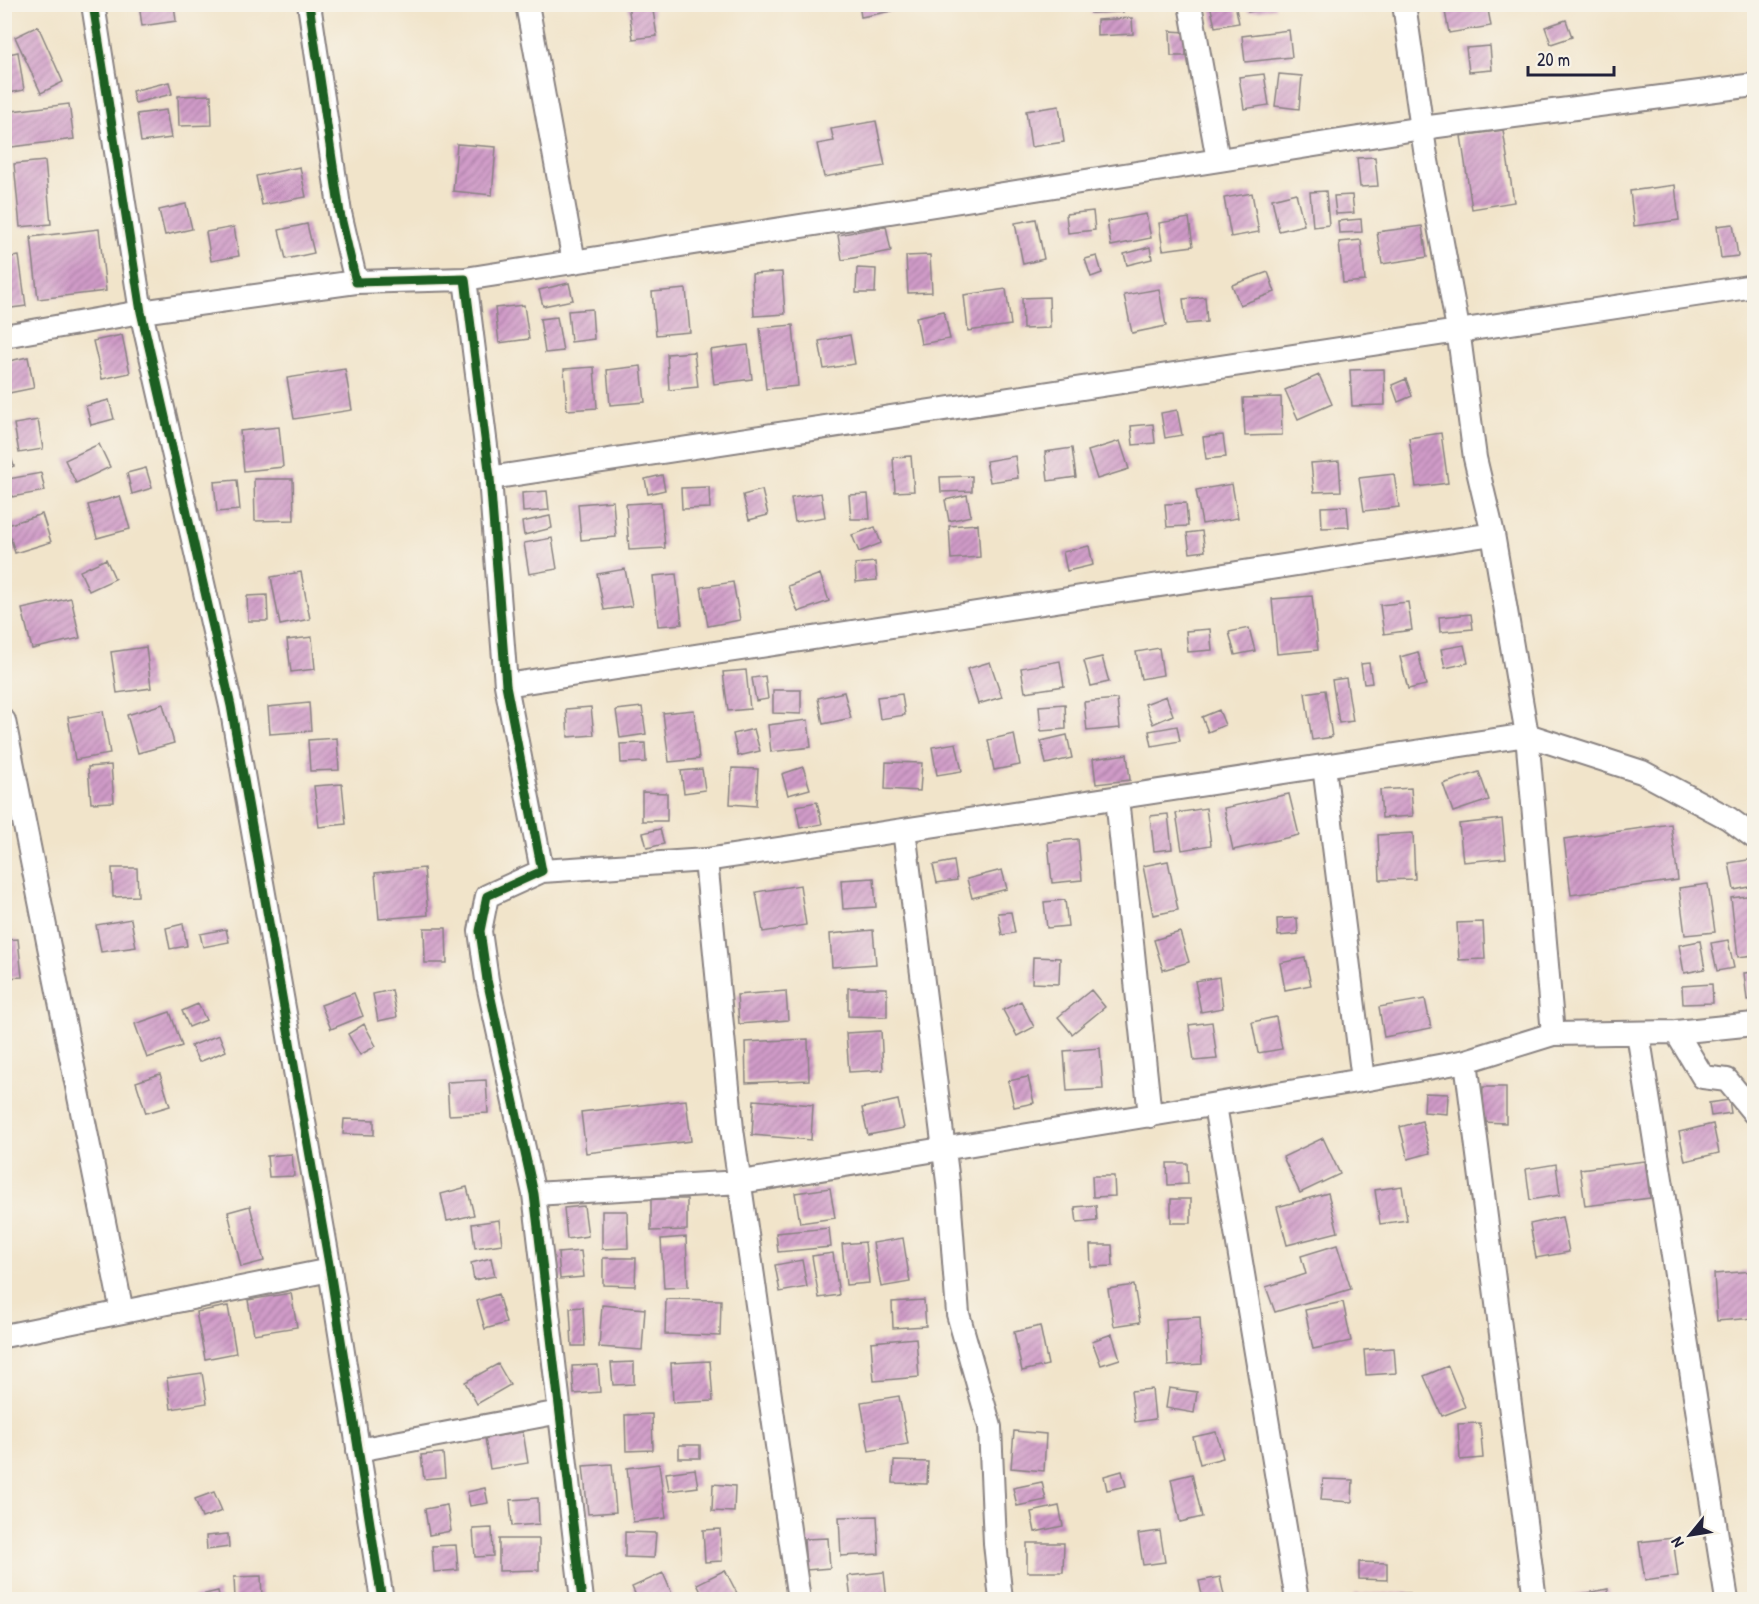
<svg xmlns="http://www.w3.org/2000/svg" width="1759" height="1604" viewBox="0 0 1759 1604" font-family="'Patrick Hand',sans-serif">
<defs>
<pattern id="building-hatch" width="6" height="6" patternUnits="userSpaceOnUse" patternTransform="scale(1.5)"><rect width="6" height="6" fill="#d09bc8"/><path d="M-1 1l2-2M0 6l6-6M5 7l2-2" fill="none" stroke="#a87ea4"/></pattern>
</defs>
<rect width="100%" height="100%" fill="#f7f3e8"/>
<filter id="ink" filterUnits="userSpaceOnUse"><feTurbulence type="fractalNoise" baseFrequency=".0167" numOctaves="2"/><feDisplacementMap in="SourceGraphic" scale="12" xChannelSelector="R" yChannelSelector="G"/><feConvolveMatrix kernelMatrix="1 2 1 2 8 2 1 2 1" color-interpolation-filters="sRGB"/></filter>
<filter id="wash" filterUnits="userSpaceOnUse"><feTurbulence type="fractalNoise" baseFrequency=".008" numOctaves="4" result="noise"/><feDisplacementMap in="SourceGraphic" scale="24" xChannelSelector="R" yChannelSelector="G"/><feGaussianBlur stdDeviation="1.35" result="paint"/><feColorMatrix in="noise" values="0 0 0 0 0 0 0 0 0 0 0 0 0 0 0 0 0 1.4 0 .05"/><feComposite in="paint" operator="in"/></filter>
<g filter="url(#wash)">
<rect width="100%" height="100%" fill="#f1e4ca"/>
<g id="blocks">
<path fill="url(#building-hatch)" d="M139,4H174L176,21L142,26Z
M628,4H652L657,36L633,39Z
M859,4H891L892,11L861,17Z
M1090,4H1122L1123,12L1091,13Z
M1210,4H1235L1239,23L1215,27Z
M1247,4H1275V8L1248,12Z
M1453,4H1487L1491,26L1449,33L1444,6Z
M1132,18L1133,34L1097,36V20Z
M1566,20L1572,37L1551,44L1545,27Z
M38,26L63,82L41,93L15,37Z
M1289,30L1292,57L1245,62L1242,36Z
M1170,31L1186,32V56H1171Z
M1490,46L1492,70L1469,72L1466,48Z
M18,52L24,90L4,94V55Z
M1264,74L1269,105L1244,109L1239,77Z
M1279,74L1302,76L1299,109L1275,106Z
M169,82L172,94L135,103L132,91Z
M211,95L212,125L179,126L178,96Z
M69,104L74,139L4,148V112Z
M1059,106L1064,142L1031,147L1026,111Z
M166,110L171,138L141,142L137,114Z
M876,121L885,166L824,177L817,144L834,141L831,129Z
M1503,130L1514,202L1472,209L1461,136Z
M457,144L496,147L492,195L453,191Z
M1375,157L1378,186L1360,187L1357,158Z
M45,161L51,224L20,227L14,164Z
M300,167L306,197L262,205L256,176Z
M1675,185L1679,220L1634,226L1630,191Z
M1326,191L1329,225L1313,227L1310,192Z
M1252,193L1259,232L1231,237L1224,198Z
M1296,193L1304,225L1279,231L1272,199Z
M1352,195L1354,213L1336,214L1334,196Z
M186,204L192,229L165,235L159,210Z
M1093,211L1095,230L1068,233L1066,214Z
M1146,214L1151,238L1111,246L1107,221Z
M1189,218L1193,246L1163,250L1159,223Z
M1036,219L1044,259L1023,264L1015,223Z
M1361,219L1362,232L1339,233L1338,221Z
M307,224L314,253L286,259L279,230Z
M1733,224L1738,256L1721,258L1717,226Z
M886,226L891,251L842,260L838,235Z
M1422,226L1427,257L1382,264L1377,232Z
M234,227L239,256L211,261L206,232Z
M99,229L106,291L38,299L31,237Z
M1361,240L1365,281L1343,283L1339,242Z
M1150,247L1152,259L1127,265L1124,254Z
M930,255L932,292L908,293L906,256Z
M19,256L26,306L4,309V258Z
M1097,256L1102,273L1091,277L1085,259Z
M857,268L876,269L875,293H856Z
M782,272L785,314L754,316L752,274Z
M1268,272L1275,292L1240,305L1232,285Z
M569,283L573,300L543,306L539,290Z
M686,289L690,332L656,335L652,292Z
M1006,289L1011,325L968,331L964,295Z
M1159,289L1166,326L1132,333L1124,295Z
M1049,297L1050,328L1023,329L1022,298Z
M1205,297L1207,322L1186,324L1183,299Z
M524,305L529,339L499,343L495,308Z
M592,309L594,339L571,342L568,311Z
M944,311L950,339L921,344L916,317Z
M557,317L563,351L545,353L540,319Z
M793,325L798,386L766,389L760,328Z
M122,335L130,373L102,379L93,341Z
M850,335L855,364L824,369L819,341Z
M748,345L752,379L714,384L710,350Z
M694,352L698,387L669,390L667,354Z
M28,357L34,388L4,394V362Z
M641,366L645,402L610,405L607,370Z
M594,367L597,408L567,410L564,369Z
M345,369L352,410L294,419L287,378Z
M1384,369L1385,405L1352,406L1350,370Z
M1319,375L1332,404L1298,419L1285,390Z
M1406,379L1412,396L1398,402L1392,385Z
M1281,397L1282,435L1245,436L1243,398Z
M109,400L114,419L91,425L86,406Z
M1177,410L1182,435L1165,438L1161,413Z
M38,420L43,449L19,453L14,424Z
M1153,424L1155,443L1133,445L1131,426Z
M279,427L283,467L244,471L240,431Z
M1441,433L1448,483L1416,487L1409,438Z
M1223,435L1226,457L1206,459L1203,437Z
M1120,441L1129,469L1097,479L1088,451Z
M99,444L110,467L76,483L65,460Z
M7,446L14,466L5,469V447Z
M1072,448L1076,477L1048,481L1045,452Z
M911,456L914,491L895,492L893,457Z
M1015,456L1018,478L990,482L986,461Z
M1339,461L1341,491L1314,492L1311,463Z
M146,468L152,488L132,494L127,473Z
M41,473L45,491L12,497L8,479Z
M1394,474L1399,507L1364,511L1359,478Z
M662,475L665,490L648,494L645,479Z
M972,476V491L941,492L940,477Z
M254,479H293L294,520L255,521Z
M237,480L240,510L217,512L214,482Z
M1232,484L1238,518L1202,524L1196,490Z
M709,487L710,508L682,509L681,488Z
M762,490L768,515L749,520L743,495Z
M547,491L549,510L523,512L522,493Z
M821,493L825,517L795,522L791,498Z
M868,494L870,519H851L849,495Z
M967,495L971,516L949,521L945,500Z
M120,496L130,529L97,538L88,505Z
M613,501L616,537L581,540L578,504Z
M661,502L665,548L629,550L626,504Z
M1186,503L1188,526L1167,527L1165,504Z
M1347,506L1349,527L1322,528L1321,507Z
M42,514L51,542L15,553L7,525Z
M550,516L552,528L524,535L522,522Z
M978,524L980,557L951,559L949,526Z
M875,527L881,543L859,552L852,535Z
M1202,531L1205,551L1190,553L1187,533Z
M552,538L557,569L529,574L524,543Z
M1089,546L1093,565L1067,571L1063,552Z
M106,559L115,579L89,591L80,571Z
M875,562L877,580L856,582L855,564Z
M625,569L632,606L604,610L597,574Z
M301,572L310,619L280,625L271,577Z
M676,574L682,624L658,626L653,576Z
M820,574L829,601L798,612L788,586Z
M733,582L740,620L708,626L701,587Z
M267,595L268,621H248L247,596Z
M1312,596L1318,650L1277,654L1272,599Z
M71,598L80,638L32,649L22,609Z
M1408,602L1412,630L1384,634L1380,605Z
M1471,614L1473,629L1440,632L1439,617Z
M1249,628L1255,651L1235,655L1229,632Z
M1210,629L1212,650L1188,652L1186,631Z
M312,637L315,669L291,672L287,640Z
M1464,645L1468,663L1445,668L1441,649Z
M146,647L151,688L117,693L111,652Z
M1159,648L1163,675L1141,679L1136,652Z
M1418,652L1426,685L1408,689L1400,657Z
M1102,657L1109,682L1091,686L1084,661Z
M1060,661L1064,686L1025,692L1021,668Z
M990,662L1002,697L978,704L967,669Z
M1369,663L1372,683L1364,684L1361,664Z
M746,670L750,709L728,711L723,672Z
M765,676L768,699L756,701L752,678Z
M1346,678L1353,721L1339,723L1332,680Z
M773,690H801V714L773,713Z
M1325,690L1332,737L1312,740L1305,693Z
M844,692L851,718L823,724L818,698Z
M902,694L905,715L880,719L877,697Z
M1166,696L1173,715L1153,724L1145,704Z
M1117,699L1120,728L1087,731L1084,702Z
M309,703L311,731L270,734L268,707Z
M163,704L174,743L138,753L127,715Z
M1065,704L1066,729L1041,731L1039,706Z
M591,707L594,735L568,737L566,709Z
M642,707L646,734L620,738L616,710Z
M694,710L699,759L669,762L663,713Z
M1219,710L1225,725L1208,732L1202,717Z
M103,711L110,754L75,760L68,717Z
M808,720L811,747L771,752L768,725Z
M1177,726L1180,741L1152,746L1149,731Z
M754,729L760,751L738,756L733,734Z
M1014,734L1020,765L994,770L988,740Z
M1067,735L1072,758L1046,764L1041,741Z
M337,738L339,770L310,771L308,740Z
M645,743L646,762L621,763L620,744Z
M956,743L962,771L937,775L932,747Z
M1127,754L1130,780L1096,784L1093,759Z
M886,762L922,763L920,791L885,789Z
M111,765L114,802L91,803L88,767Z
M803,767L810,789L788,795L782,774Z
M732,768L758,769L756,806L730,804Z
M702,769L705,790L684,793L681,771Z
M1479,772L1489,800L1453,812L1443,784Z
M342,784L346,824L319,827L314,786Z
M1411,788L1413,816L1382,818L1380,790Z
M642,792L667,793V821H642Z
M1289,794L1299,835L1233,850L1224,808Z
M817,802L822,824L800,828L796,806Z
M1206,808L1211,845L1182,850L1176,813Z
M1168,814L1172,849L1154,851L1150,816Z
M1502,819L1506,858L1463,862L1459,824Z
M1671,824L1678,880L1571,895L1564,839Z
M660,829L664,844L647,848L643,833Z
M1413,833L1415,879L1380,880L1378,835Z
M1078,839L1082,880L1052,883L1048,842Z
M1754,859V886L1734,890L1729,863Z
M954,861L957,880L937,883L933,865Z
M1168,861L1178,910L1153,915L1143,866Z
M112,868H137L138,896L113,897Z
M424,868L428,915L379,919L375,873Z
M1002,870L1007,889L972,898L967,879Z
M874,878L876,907L843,909L841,880Z
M1708,884L1715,932L1685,935L1679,888Z
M800,885L806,925L763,932L756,892Z
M1754,895V955L1738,957L1731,898Z
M1065,900L1068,926L1047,928L1044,902Z
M1011,912L1015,933L1002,935L998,913Z
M1297,918L1298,934L1278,936L1277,919Z
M131,919L136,947L101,952L96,925Z
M1483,922L1485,959L1459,960L1457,923Z
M183,924L187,946L170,949L166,928Z
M424,928H446L447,963H425Z
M226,929L229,942L203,947L200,934Z
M873,930L876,964L832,967L830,934Z
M1180,932L1189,962L1163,970L1154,940Z
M18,939L22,977L4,978V940Z
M1728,940L1734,968L1717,971L1711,943Z
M1700,941L1705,969L1684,973L1679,945Z
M1033,957L1060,958L1059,984L1032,983Z
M1305,958L1311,985L1285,990L1280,963Z
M1754,972V999L1747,1000L1744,973Z
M1219,977L1223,1008L1201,1012L1195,981Z
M1712,984L1713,1003L1683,1004L1682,986Z
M848,988H887V1017L848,1016Z
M392,990L397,1017L378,1021L373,994Z
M1091,990L1105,1007L1072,1034L1058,1017Z
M786,991L788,1020L739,1024L737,995Z
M354,993L363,1016L331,1029L321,1005Z
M1425,999L1431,1028L1384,1037L1379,1007Z
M1021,1001L1034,1027L1017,1036L1003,1010Z
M198,1004L206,1020L189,1027L182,1011Z
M170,1012L182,1046L147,1058L135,1024Z
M1276,1017L1282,1049L1258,1053L1252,1022Z
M1212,1022L1217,1059L1194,1061L1189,1025Z
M364,1024L376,1046L360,1055L348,1034Z
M881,1031L883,1070L849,1072L846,1033Z
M219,1035L226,1051L199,1062L191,1046Z
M808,1039L809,1080L746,1083L745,1042Z
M1100,1048L1103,1089L1067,1091L1064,1051Z
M160,1074L170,1106L146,1113L136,1082Z
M1028,1077L1034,1103L1014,1107L1008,1081Z
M486,1080L488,1113L449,1115L447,1082Z
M1483,1087H1506V1123L1482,1122Z
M1425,1093L1448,1094L1447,1114L1424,1112Z
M686,1100L691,1141L586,1153L581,1112Z
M754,1100L813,1105L811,1140L752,1135Z
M898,1100L904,1128L868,1135L862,1108Z
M1729,1100L1731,1113L1711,1116L1709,1103Z
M344,1119L374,1120V1135L343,1134Z
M1422,1121L1430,1153L1408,1159L1400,1127Z
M1713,1124L1719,1153L1685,1161L1679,1132Z
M1323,1138L1340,1174L1300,1193L1283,1157Z
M292,1154L294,1176L269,1177L267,1156Z
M1645,1161L1650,1198L1585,1206L1580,1169Z
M1167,1163H1187L1188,1184L1168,1185Z
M1556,1164L1560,1195L1530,1200L1526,1169Z
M1092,1176H1114L1115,1196L1093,1197Z
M1402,1186L1407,1220L1380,1224L1375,1190Z
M467,1187L474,1215L447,1221L441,1194Z
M830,1188L835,1218L800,1223L795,1193Z
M1328,1193L1338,1232L1287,1245L1277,1207Z
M651,1199H687V1230L651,1231Z
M1171,1199H1191V1223H1171Z
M1096,1205L1097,1221L1077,1223L1075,1207Z
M250,1206L264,1261L241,1267L228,1212Z
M584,1206L588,1236L567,1239L564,1208Z
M602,1211H627L628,1248L602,1249Z
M1562,1217L1569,1252L1536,1258L1530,1224Z
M499,1220L502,1244L475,1248L472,1224Z
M829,1228L831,1247L778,1252L776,1233Z
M686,1237L688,1287L664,1288L661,1239Z
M903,1238L910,1282L881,1287L873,1243Z
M865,1242L869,1283L846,1285L842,1244Z
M1090,1245H1112L1113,1266L1091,1267Z
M1337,1245L1351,1289L1275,1312L1266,1287L1306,1274L1301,1256Z
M581,1251L584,1277L560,1279L558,1253Z
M833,1253L839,1295L819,1298L812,1256Z
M491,1258L495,1276L474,1280L471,1263Z
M603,1258H636L635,1286L603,1285Z
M802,1260L807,1287L780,1292L775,1265Z
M1754,1271V1318L1717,1321L1714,1274Z
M1134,1285L1140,1322L1114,1326L1108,1289Z
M291,1293L297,1327L254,1334L248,1300Z
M498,1294L506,1323L485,1329L477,1301Z
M666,1299L721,1300L720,1336L665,1334Z
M924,1300L926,1326L893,1328L892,1302Z
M1343,1302L1351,1341L1313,1349L1305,1310Z
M602,1305L645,1309L642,1350L599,1347Z
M228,1306L236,1353L205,1359L196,1312Z
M583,1307L585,1346H572L570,1308Z
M1200,1317L1202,1364L1168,1366L1166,1319Z
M1040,1326L1048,1365L1022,1371L1014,1332Z
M1112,1334L1120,1359L1101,1365L1092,1341Z
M916,1338L919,1377L874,1381L871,1342Z
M1394,1348L1396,1373L1366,1375L1364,1350Z
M710,1361L713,1401L673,1403L671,1363Z
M634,1362V1384L613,1385L611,1363Z
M498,1364L510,1385L477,1404L465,1382Z
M598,1365L600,1392L574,1394L572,1366Z
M1448,1366L1465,1407L1442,1416L1424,1376Z
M202,1373L207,1403L171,1409L167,1378Z
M1169,1388L1197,1392L1194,1413L1166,1408Z
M1152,1389L1155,1419L1135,1422L1131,1391Z
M899,1396L908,1444L869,1451L861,1402Z
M652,1414L653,1450L626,1451L625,1415Z
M1480,1423L1483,1458L1460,1460L1458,1424Z
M1014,1431L1046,1434L1044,1471L1011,1468Z
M523,1432L528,1463L490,1469L485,1438Z
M1216,1432L1223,1458L1200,1464L1193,1437Z
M679,1445H700V1458H679Z
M443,1453L445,1477L424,1479L421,1455Z
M894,1461L928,1462L927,1484L893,1483Z
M612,1464L616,1512L588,1514L583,1466Z
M659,1464L666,1518L633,1522L627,1468Z
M695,1469L698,1487L669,1491L666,1473Z
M1122,1471L1126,1486L1107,1490L1104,1476Z
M1192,1474L1202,1517L1180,1522L1171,1479Z
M1323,1479L1353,1480L1352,1502L1321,1500Z
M1042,1482L1046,1500L1017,1506L1013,1488Z
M713,1484L735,1486L734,1512L712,1511Z
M485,1488L488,1503L470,1506L467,1492Z
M214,1492L222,1511L202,1518L195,1499Z
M538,1498L539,1524L512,1526L510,1500Z
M447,1505L451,1531L429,1535L425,1509Z
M1059,1506L1063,1526L1035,1532L1031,1512Z
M877,1516L879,1554L841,1556L839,1517Z
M492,1528L493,1556L475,1557L473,1529Z
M720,1529L722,1561L705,1562L703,1530Z
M1160,1531L1165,1562L1143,1565L1138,1534Z
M625,1532L656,1533L654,1558L625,1557Z
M228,1534L229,1547L207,1550L206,1536Z
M828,1538L830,1568L806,1570L804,1539Z
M1673,1538L1678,1576L1645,1581L1639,1542Z
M499,1539H539V1570L499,1571Z
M1027,1543H1064L1063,1572H1027Z
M456,1545L458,1570L434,1572L432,1546Z
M1359,1562L1387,1563V1580L1359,1579Z
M725,1570L739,1597L705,1600L697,1584Z
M884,1572L887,1600H851L848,1576Z
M663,1573L673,1596L665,1600H638L632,1587Z
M261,1576L262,1597L235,1599L234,1577Z
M1220,1577L1225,1600H1203L1199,1581Z
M1608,1589L1609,1600H1572L1571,1596Z
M218,1591L220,1600H194L193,1597Z
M1410,1593V1600H1355L1354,1594Z"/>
</g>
</g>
<g filter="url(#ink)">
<use href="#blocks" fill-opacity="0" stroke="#8a8382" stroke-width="1.5"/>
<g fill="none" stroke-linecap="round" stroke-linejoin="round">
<defs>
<path id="street" d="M93,4L141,312L231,706L330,1270L382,1600
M309,4L340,213L356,282L465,279L490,478L506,685L542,871L487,896L480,931L487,980L534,1194L582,1600
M527,4L574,262
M1190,4L1218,160
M1404,4L1425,150L1458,329L1475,458L1493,534L1527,735L1553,1034
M465,279L1422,128L1754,85
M4,336L141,312L356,282
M490,478L1754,286
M506,685L1493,534
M4,721L122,1312
M1324,766L1363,1080
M1117,798L1150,1116
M904,830L948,1182L958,1314L990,1427L995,1543L1001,1600
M706,860L732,1129L799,1600
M542,871L706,860L1527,735L1642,772L1728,818L1754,837
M1676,1032L1754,1024
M1638,1033L1727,1600
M1466,1061L1535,1600
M1215,1105L1297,1600
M534,1194L741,1182L1363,1080L1466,1061L1553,1034L1676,1032L1703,1077L1727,1080L1754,1113
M4,1336L330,1270
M358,1450L560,1412"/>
</defs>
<use href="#street" stroke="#8a8382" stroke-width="26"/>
<use href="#street" stroke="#fff" stroke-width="22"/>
<defs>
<path id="cycleway" d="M93,4L141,312L231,706L330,1270L382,1600
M309,4L340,213L356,282L465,279L490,478L506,685L542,871L487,896L480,931L487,980L534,1194L582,1600"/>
</defs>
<use href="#cycleway" stroke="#f7f3e8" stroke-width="13"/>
<use href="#cycleway" stroke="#1b5e20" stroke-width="9"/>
</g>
</g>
<rect width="1759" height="1604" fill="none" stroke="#f7f3e8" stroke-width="24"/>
<g transform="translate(1690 1535) rotate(240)" stroke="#f7f3e8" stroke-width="4.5" paint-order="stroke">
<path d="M0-4.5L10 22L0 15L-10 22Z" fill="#22223b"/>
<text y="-9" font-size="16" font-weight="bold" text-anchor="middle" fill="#22223b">N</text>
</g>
<path d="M1528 66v9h86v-9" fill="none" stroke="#22223b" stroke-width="3"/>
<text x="1537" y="66" font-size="18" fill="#22223b" stroke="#f7f3e8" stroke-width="4.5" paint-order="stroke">20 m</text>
</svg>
